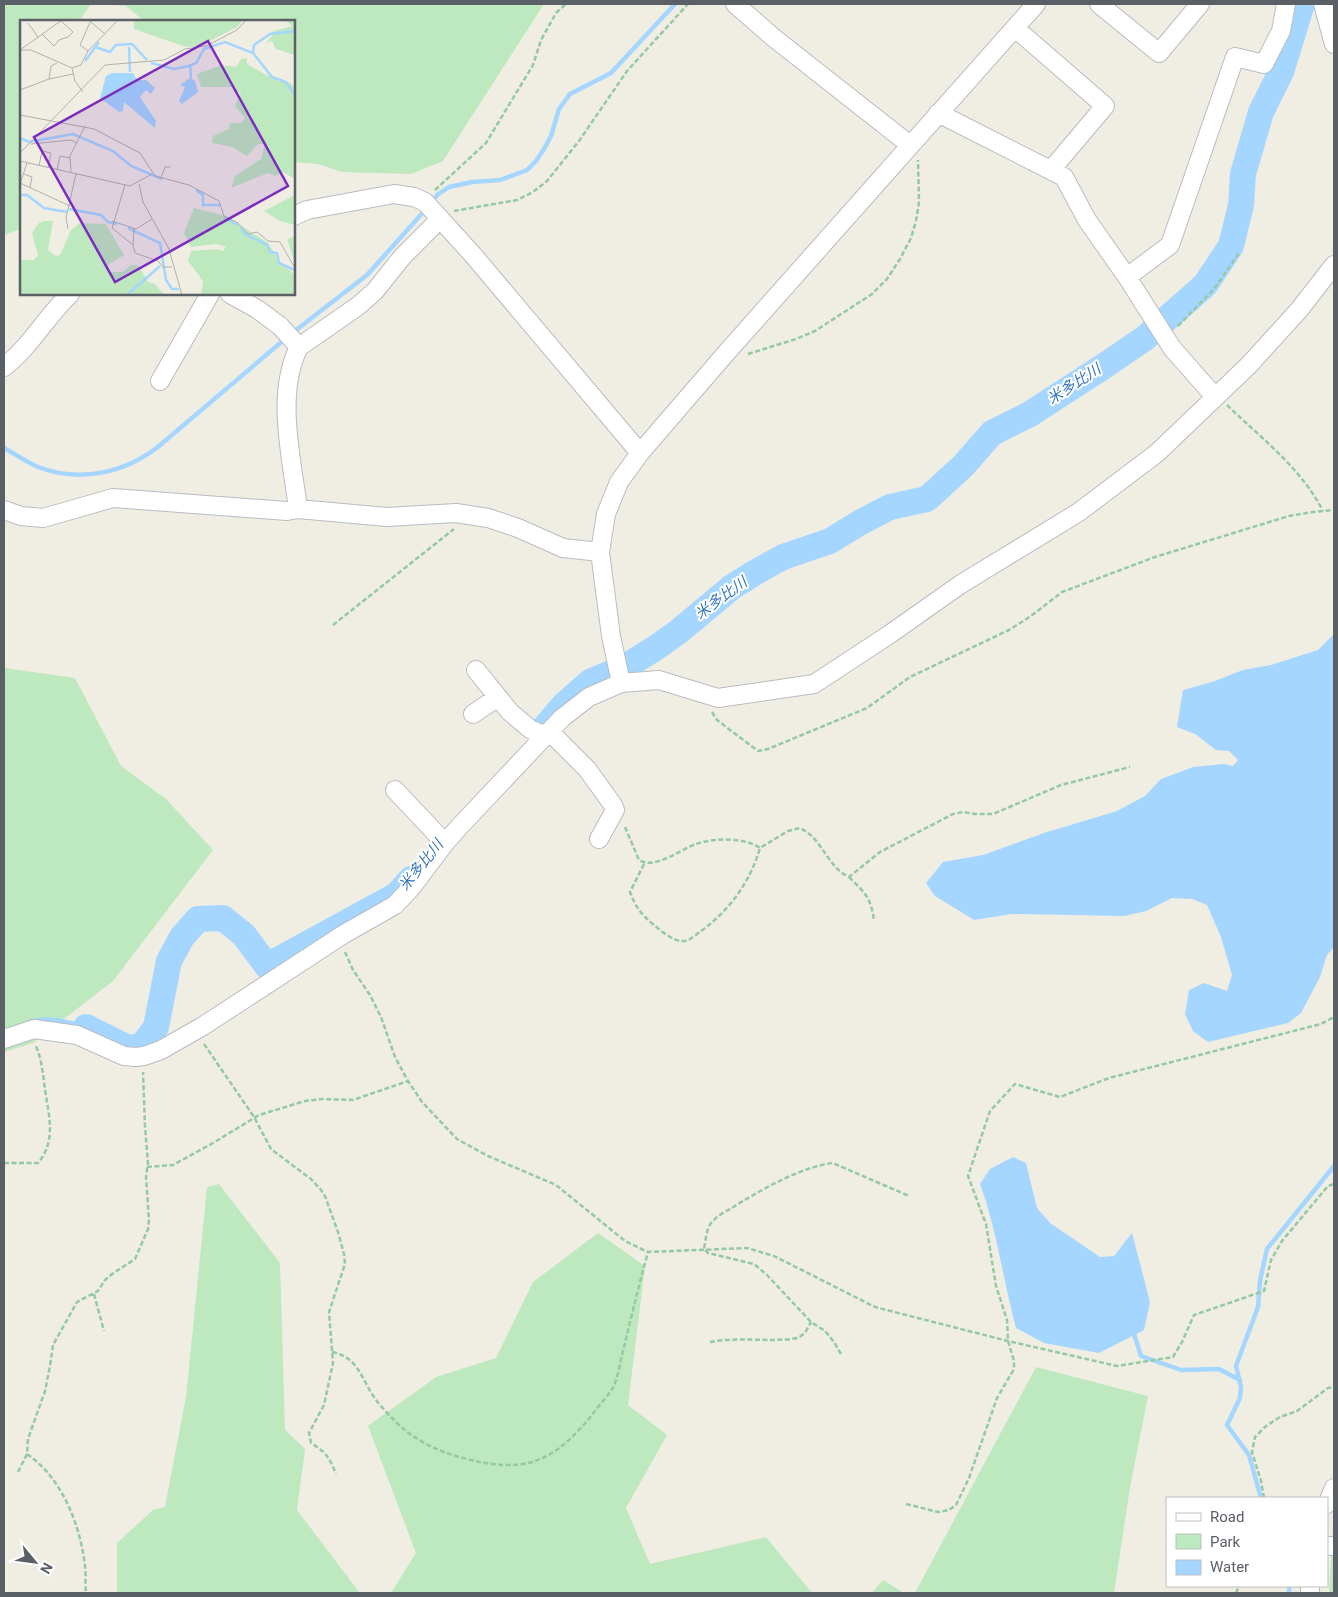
<svg xmlns="http://www.w3.org/2000/svg" width="1338" height="1597" viewBox="0 0 1338 1597" font-family="Roboto,'Noto Sans JP',sans-serif">
<rect width="100%" height="100%" fill="#f0ede3"/>
<path fill="#bee9be" d="M4,4H91L79,21H21V229L4,235Z
M105,4H544L443,161L411,174L342,172L318,164L294,162V21H144L126,6Z
M4,668L75,678L121,766L166,799L213,850L113,981L33,1043L4,1052Z
M219,1184L280,1263L285,1430L305,1449L297,1510L359,1592L364,1593H117V1543L153,1510L165,1507L186,1397L207,1187Z
M598,1233L645,1266L628,1405L667,1435L626,1508L650,1564L766,1537L812,1593H391L416,1553L368,1426L436,1377L496,1358L533,1282Z
M1036,1367L1148,1396L1130,1487L1114,1593H915Z
M1334,1525V1593H1329L1333,1527Z
M883,1580L904,1593H872Z"/>
<path fill="#a4d6ff" d="M1334,634V947L1327,955L1320,977L1301,1013L1288,1023L1208,1042L1193,1031L1185,1014L1189,990L1204,983L1227,991L1232,975L1221,937L1207,905L1192,899L1172,898L1146,911L1124,916L1011,914L974,920L935,896L926,883L943,862L983,855L1044,833L1117,811L1145,796L1161,779L1193,767L1224,764L1233,766L1238,760L1229,751L1216,750L1195,734L1177,727L1183,690L1212,682L1243,670L1271,665L1318,650Z
M1013,1157L1026,1163L1037,1208L1050,1223L1100,1257L1114,1256L1132,1233L1150,1302L1144,1330L1099,1353L1044,1343L1016,1328C1003,1280 997,1230 980,1184L990,1169Z"/>
<g fill="none" stroke-linecap="round" stroke-linejoin="round">
<path stroke="#a4d6ff" stroke-width="4.5" d="M431,203L437,195L449,187L472,182L500,180L527,170L536,161L544,149L551,136L559,109L570,94L611,73L675,4
M291,334L367,275L426,209
M4,448C15,454 26,462 38,467C80,483 125,473 159,446L285,339
M29,1022C47,1016 69,1022 86,1027
M1133,1331L1141,1356L1181,1370L1219,1369L1240,1380
M1261,1498L1249,1455L1227,1425L1240,1398L1241,1387L1236,1366L1258,1307L1260,1281L1267,1249L1334,1166
M1289,1593V1586"/>
<path stroke="#a4d6ff" stroke-width="26" d="M541,732L564,705L590,682L625,667L657,647L678,632L732,587L756,572L783,557L830,541L861,522L890,507L927,499L963,466L992,433L1030,414L1104,366L1145,338L1205,285L1231,246L1241,205L1243,174L1261,112L1281,72L1302,4
M86,1027L128,1048L142,1046L156,1027L169,961L182,937L198,919L223,918L244,935L267,966L397,895L411,879"/>
<defs>
<path id="minor" d="M735,4L774,38L910,145
M1099,4L1159,53L1200,4
M1323,4L1334,44
M1015,28L1105,106L1051,170
M938,113L1064,177L1087,220L1127,277L1172,348L1208,389L1217,396
M294,216L307,210L394,194L414,197L425,202L473,255L640,453
M1127,277L1170,245L1235,57L1264,64L1281,31L1286,4
M230,294L257,309L280,326L299,347
M4,367C30,347 46,317 70,294
M160,381L210,294
M298,509C292,459 275,394 299,347L358,306L375,291L403,256L440,219
M4,510L21,516L43,518L113,498L287,511L298,509L387,517L456,513L488,518L518,528L563,548L600,552
M476,670L510,712L530,729L545,736
M621,683L611,636L600,552L606,514L619,482L640,453L727,352L1036,4
M473,714L498,697
M549,731L587,769L613,805L615,810L599,839
M395,790L445,843
M4,1039L34,1029L77,1035L124,1056L136,1057L144,1056L161,1050L203,1026L344,934L395,905L411,888L445,843L460,826L562,718L589,697L621,683L659,680L718,698L814,684L890,634L961,584L1079,512L1157,453L1249,365L1299,310L1334,265
M1327,1504L1334,1488
M1327,1546H1334
M1310,1593V1586"/>
</defs>
<use href="#minor" stroke="#b8bcc1" stroke-width="20"/>
<path stroke="#94c9a4" stroke-width="2.5" stroke-dasharray="5 2.5" stroke-linecap="butt" d="M435,190L486,143L533,65L541,40L556,13L566,4
M454,211L517,200L533,192L547,181L579,141L627,71L688,4
M1178,326L1214,289L1239,253
M748,354L796,339L815,331L872,294L887,279L900,259L911,238L916,221L919,202L918,160
M1227,405C1261,438 1301,468 1323,511
M333,625L454,529
M712,712L717,720L758,751L768,749L867,708L910,677L1009,630L1031,616L1062,592L1155,557L1289,516L1313,512L1334,510
M625,827L639,860C655,870 681,849 696,844C713,838 745,837 760,848L788,831L800,828C823,839 827,867 849,877L880,852L953,814L963,812L975,814H993L1061,785L1130,767
M644,864L630,892C636,908 641,914 654,925C661,931 672,940 681,941C689,942 695,935 701,931C730,910 750,882 760,848
M849,877C865,893 871,897 874,921
M345,952L353,970L370,995L381,1017L395,1057L408,1081L422,1102L457,1139L488,1156L556,1185L625,1241L648,1252L747,1248L774,1256L875,1307L906,1315L1008,1341L1117,1366L1173,1357L1182,1342L1194,1315L1264,1291L1271,1260L1282,1241L1328,1186L1334,1184
M204,1044L254,1117L271,1149L311,1179L321,1190L325,1196L338,1232L344,1254L345,1264L329,1312L333,1363L324,1405L309,1433L311,1443C327,1453 329,1457 336,1474
M4,1163H38C55,1143 50,1120 46,1096C43,1078 43,1063 36,1046
M147,1167L173,1165L213,1143L259,1115L305,1101L322,1099L353,1100L408,1081
M94,1294L104,1331
M710,1342C731,1338 754,1340 776,1340C784,1339 793,1340 799,1337C806,1334 808,1327 811,1322
M332,1352C358,1357 361,1378 374,1397C380,1406 389,1415 396,1422C414,1440 439,1452 463,1458C524,1474 552,1464 592,1415C598,1406 607,1397 613,1388C618,1378 620,1362 623,1351C631,1318 639,1285 648,1252
M841,1354L834,1342L825,1331L811,1322L767,1275L754,1264L708,1253L704,1249C706,1240 706,1226 714,1220C718,1215 725,1212 730,1209C759,1191 800,1167 833,1163L909,1196
M27,1454C62,1478 80,1524 85,1566C86,1575 85,1584 86,1593
M18,1472L27,1454L28,1439L45,1391L50,1366L53,1345L77,1302L98,1291L105,1280L112,1274L135,1259L148,1229L149,1220L146,1177L148,1163L145,1126L143,1072
M1264,1498L1261,1481L1252,1452L1255,1437L1266,1426L1280,1417L1297,1411L1328,1388L1334,1387
M906,1504L938,1512L949,1510L956,1505L969,1478L997,1398L1014,1369V1361L1008,1341L1007,1320L996,1286L986,1224L968,1176L990,1111L1015,1084L1060,1097L1109,1078L1321,1024L1334,1017
M1236,1593L1239,1586"/>
<use href="#minor" stroke="#fff" stroke-width="18"/>
</g>
<g text-anchor="middle" stroke-width="4" stroke-linejoin="round" paint-order="stroke">
<g font-size="15" font-style="italic" fill="#3776bb" stroke="#fff">
<text transform="translate(1074 384) rotate(-33)" y="5">米多比川</text>
<text transform="translate(721 598) rotate(-36)" y="5">米多比川</text>
<text transform="translate(421 865) rotate(-51)" y="5">米多比川</text>
</g>
</g>
<g transform="translate(20 20)">
<rect width="275" height="275" fill="#f0ede3"/>
<path d="M114,0H223L217,7L180,26L166,27L114,9ZM264,0H275V35L256,29L252,21L246,23L253,15V11L273,6ZM227,38V44L246,55L270,63L275,68V159L263,152L255,156L248,153L211,168L215,156L241,139L245,124H238L227,136L212,127L192,123L193,116L209,109L210,103H221L225,98L215,86L221,73L213,71V67H181L177,54L202,45L216,47L221,39ZM275,175V211V205L260,201L244,191ZM174,188L206,196L248,223L259,241L275,255V275H181L183,261L168,241L171,231L197,229L203,231L206,227L197,224L171,227L164,213ZM24,201H33L28,230L36,236L40,235L51,210L60,203L86,204L104,235L88,245L89,252H103L111,245H118L128,262L135,264L144,275H0V240H14L18,235L12,213L19,203ZM275,216V244L267,219Z" fill="#bee9be"/>
<path d="M92,53H113L117,60H126L135,68L131,74L126,70L120,77L136,101L135,108L104,82L103,91L99,92L80,78L86,56ZM170,58L175,61L178,72L162,84L159,81L165,67L160,65Z" fill="#a4d6ff"/>
<path fill="none" stroke="#a4d6ff" stroke-width="2.5" d="M75,27L90,32L96,25L112,24L127,40M109,27L110,52M233,33L234,25L250,14L275,11M65,41L79,22M131,43L154,49L169,46L176,43L184,29L205,22L233,33L252,57L266,62L275,75M170,44L171,59M0,118L9,122L53,114L93,131L111,146L142,159M176,170L183,175V185H200M0,175H7L24,188L47,192M49,189L81,195L88,202L97,204M204,198L218,205M108,208L140,223L146,260L152,269H159M221,208L225,214L247,225L250,232L257,233L259,243L275,250M107,275L140,246"/>
<path fill="none" stroke="#b0b1ad" stroke-width="1" d="M70,1L85,14M8,3L18,17M22,14L34,26L39,20L48,17L53,12L41,1M0,30H11L52,48L61,45L68,31L98,0M0,30L42,0M68,31L60,25L71,0M52,48L55,61L63,72M29,59L53,54M0,70L29,59L31,46L37,43M0,95L74,109L120,133L135,156L169,165L199,181L204,196L218,203L228,214L237,212L248,221L260,222L275,248M11,124L51,120L57,123M0,133L85,45L144,40L165,29L186,26L217,10L226,0M0,141L110,166L132,154M19,146L22,131L31,133L28,148M37,150L40,136L50,138M51,153L50,136L65,106M4,154L12,157L10,167M141,158L145,147H150M0,163L50,186M0,164L7,143M119,164L123,182L149,229L162,275M105,165L92,208L113,225L115,233L138,241L143,247H152M92,201L116,209L132,199M48,209L46,198L56,154M113,225L114,209"/>
<path fill="#7b2cbf" fill-opacity="0.15" stroke="#7b2cbf" stroke-width="2.5" d="M188,21L268,166L95,262L14,117Z"/>
<rect width="275" height="275" fill="none" stroke="#5b6066" stroke-width="2.5"/>
</g>
<rect width="1338" height="1597" fill="none" stroke="#5b6066" stroke-width="10"/>
<rect x="1166" y="1497" width="162" height="90" fill="#ffffff" stroke="#bdbfc2"/>
<rect x="1176" y="1513" width="25" height="8" fill="#ffffff" stroke="#bdbfc2"/>
<text x="1210" y="1522" font-size="15" fill="#5b6066">Road</text>
<rect x="1176" y="1534" width="25" height="15" fill="#bee9be" stroke="#bdbfc2"/>
<text x="1210" y="1547" font-size="15" fill="#5b6066">Park</text>
<rect x="1176" y="1560" width="25" height="15" fill="#a4d6ff" stroke="#bdbfc2"/>
<text x="1210" y="1572" font-size="15" fill="#5b6066">Water</text>
<g transform="translate(35 1562) rotate(119)" stroke="#ffffff" stroke-width="4" paint-order="stroke">
<path d="M0-4L9 19L0 12L-9 19Z" fill="#5b6066"/>
<text y="-8" font-size="14" font-weight="bold" text-anchor="middle" fill="#5b6066">N</text>
</g>
</svg>
